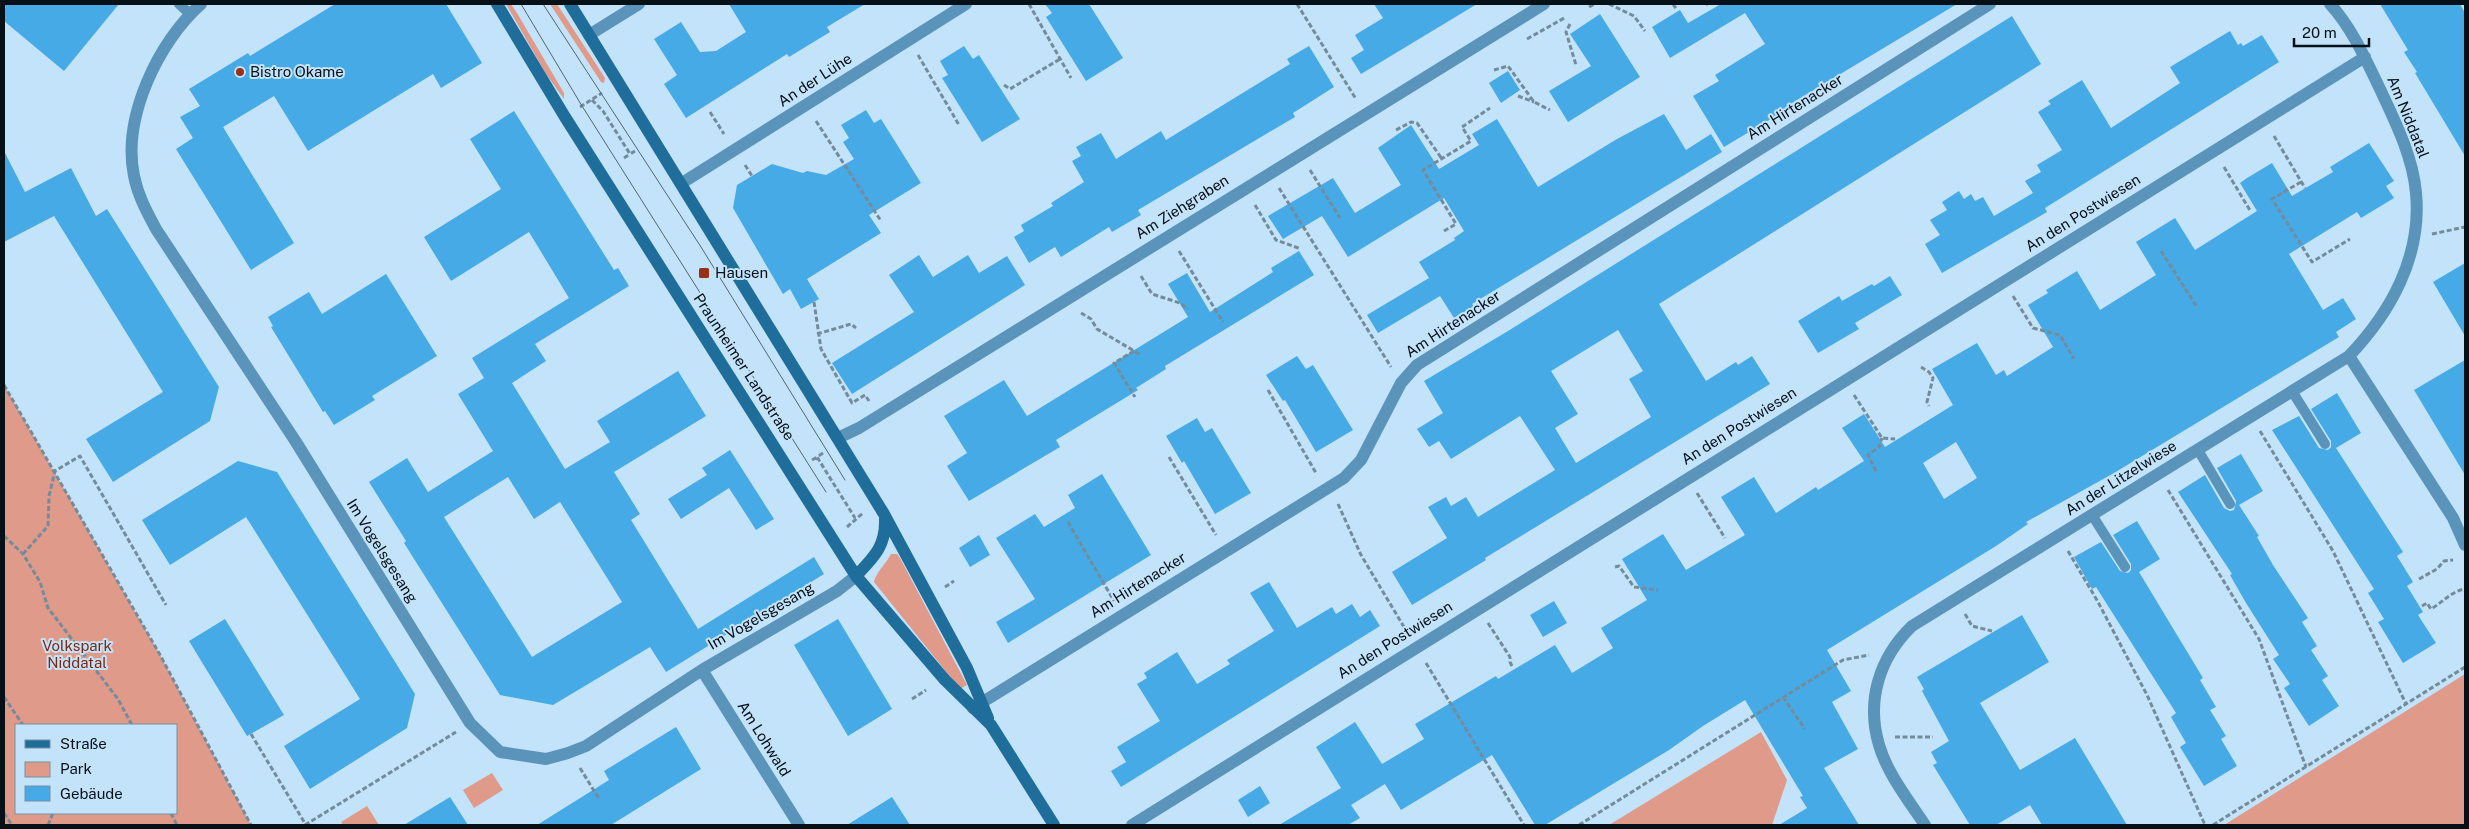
<svg xmlns="http://www.w3.org/2000/svg" width="2469" height="829" viewBox="0 0 2469 829" font-family="'Public Sans',sans-serif">
<rect width="100%" height="100%" fill="#c3e3fb"/>
<path fill="#e09a8a" fill-rule="evenodd" d="M506,4H511L517,13L564,93V99L546,74Z
M550,4H557L605,78L604,83L601,82Z
M4,385L159,653L251,825H4ZM176,725V813H16V725Z
M891,554H897L900,558L967,685L960,689L874,582C875,574 887,562 891,554Z
M2465,674V825H2224Z
M1761,732L1787,780L1772,825H1609Z
M492,773L503,790L474,808L463,790Z
M367,806L379,825H343L341,822Z"/>
<path fill="#46aae6" fill-rule="evenodd" d="M4,4H119L64,71L4,21Z
M335,4H446L482,63L441,88L433,74L308,151L274,96L223,127L294,243L251,270L176,149L193,138L180,117L200,106L189,89L248,53L250,56Z
M729,4H865L827,27L830,32L789,57L787,54L686,118L664,84L677,75L654,39L681,22L700,52L716,51L746,32Z
M1045,4H1089L1123,58L1086,81L1046,17L1052,13Z
M1374,4H1477L1361,74L1351,58L1364,50L1355,35L1383,18Z
M1721,4H1957L1787,106L1789,108L1724,147L1693,96L1719,81L1715,75L1765,44L1745,13L1670,58L1652,27L1680,10L1688,23Z
M2380,4H2460L2465,13V156L2415,73L2417,72L2404,52L2408,50Z
M1600,14L1640,77L1568,122L1549,91L1591,66L1570,34Z
M2012,16L2041,64L1659,304L1706,381L1736,362L1738,365L1752,356L1770,384L1485,558L1486,560L1412,605L1392,572L1447,538L1428,507L1446,497L1451,506L1466,497L1478,517L1555,470L1520,416L1451,459L1439,441L1429,447L1417,429L1443,413L1424,381L1508,331ZM1618,330L1643,371L1629,379L1651,417L1576,463L1555,428L1578,414L1551,371Z
M2230,31L2238,45L2241,43L2243,46L2262,35L2279,62L2045,208L2047,212L1942,273L1925,244L1940,235L1930,220L1947,210L1942,202L1959,191L1964,199L1971,194L1975,201L1983,197L1994,216L2033,193L2025,181L2041,172L2037,165L2062,150L2038,112L2051,104L2048,101L2082,80L2111,128L2180,83L2170,67Z
M964,46L973,59L979,55L1020,119L982,142L942,78L948,75L940,61Z
M1309,46L1334,87L1293,113L1295,117L1138,210L1141,215L1112,232L1109,227L1061,257L1055,247L1029,263L1014,237L1024,231L1021,225L1053,206L1051,203L1084,182L1072,161L1081,156L1076,147L1101,133L1116,159L1161,131L1166,140L1290,64L1287,59Z
M1508,71L1520,90L1501,103L1489,83Z
M866,110L874,123L881,119L921,183L869,215L881,233L807,279L819,299L801,309L790,289L783,294L733,208L737,185L772,164L803,173L807,171L826,175L854,159L843,142L849,138L841,125Z
M514,111L614,270L618,268L629,286L535,344L546,361L512,383L565,469L610,442L597,421L678,371L706,416L614,472L640,514L631,520L698,629L814,557L824,574L666,672L650,647L553,705L500,695L404,543L406,541L369,482L407,458L428,492L493,451L458,394L484,378L472,358L569,298L529,232L451,281L424,237L501,189L470,139ZM508,477L534,519L560,502L622,602L532,657L444,517Z
M1664,114L1686,150L1711,134L1722,152L1472,304L1474,306L1454,318L1440,296L1378,333L1367,315L1429,278L1419,262L1455,240L1454,238L1464,231L1444,198L1348,257L1322,216L1283,239L1268,216L1333,178L1355,213L1401,185L1378,148L1411,125L1439,169L1479,145L1472,134L1497,119L1538,187L1617,139Z
M2369,143L2394,181L2386,186L2394,198L2361,218L2357,212L2289,254L2323,310L2343,298L2356,319L2336,332L2339,337L2114,473L2026,522L2028,524L1996,546L1827,650L1851,691L1832,702L1858,749L1824,768L1859,825H1779L1807,808L1800,797L1803,796L1745,700L1703,726L1669,750L1545,825H1535L1492,755L1401,810L1385,784L1351,805L1360,818L1348,825H1279L1341,788L1316,747L1355,722L1382,764L1424,739L1415,724L1496,676L1498,679L1555,645L1572,673L1613,648L1601,628L1647,600L1622,559L1663,534L1686,570L1745,535L1721,497L1754,477L1776,513L1816,487L1818,490L1864,461L1842,428L1864,414L1885,447L1953,405L1932,369L1977,343L1996,375L2004,370L2007,376L2053,347L2028,305L2048,293L2046,290L2077,271L2100,310L2156,275L2136,242L2175,218L2195,250L2257,211L2240,183L2247,178L2272,163L2292,196L2333,172L2330,167ZM1956,442L1977,478L1944,499L1923,463Z
M4,151L25,192L71,168L96,216L107,209L219,387L210,421L113,482L86,439L163,392L54,216L4,242Z
M1299,251L1314,275L1165,366L1166,369L1136,388L1138,390L1056,440L1060,447L969,501L947,466L967,453L944,416L1004,380L1027,416L1188,317L1168,284L1187,273L1210,312L1273,272L1271,268Z
M919,255L933,277L968,255L979,273L1007,256L1025,285L852,394L832,363L914,312L889,275Z
M2465,263V336L2433,282Z
M386,274L437,356L372,396L375,400L334,425L325,411L323,412L271,327L273,326L268,317L309,292L322,314Z
M1890,276L1902,295L1855,323L1859,329L1818,353L1798,321L1839,296L1842,301L1872,284L1874,286Z
M1297,356L1306,369L1313,365L1353,430L1316,452L1285,400L1283,401L1266,375Z
M2465,360V475L2414,390Z
M2337,393L2361,433L2336,448L2403,552L2397,556L2413,582L2407,586L2423,612L2418,615L2436,643L2403,663L2378,622L2384,619L2368,593L2374,589L2272,430L2299,416L2319,448L2328,450L2331,447V441L2311,409Z
M1197,418L1205,432L1212,428L1251,493L1215,514L1184,461L1182,463L1166,436Z
M730,450L774,519L756,530L729,488L681,519L668,499L707,475L702,468Z
M2241,454L2263,491L2239,505L2259,536L2257,537L2273,565L2308,618L2302,622L2317,646L2311,650L2328,676L2322,680L2339,706L2309,726L2284,688L2290,684L2273,659L2279,655L2246,603L2230,575L2232,574L2178,492L2205,475L2224,508L2230,511L2234,510L2236,501L2217,468Z
M238,461L277,472L415,694L407,728L310,789L284,746L360,699L258,536L246,517L170,565L142,520Z
M1102,474L1151,555L1008,643L996,622L1035,599L996,538L1035,514L1044,527L1075,508L1068,495Z
M2137,521L2160,559L2139,572L2203,678L2200,680L2216,707L2210,710L2226,736L2221,739L2237,766L2204,786L2180,747L2186,743L2171,717L2176,713L2096,587L2092,589L2074,557L2101,542L2120,571L2128,573L2131,570V564L2113,535Z
M979,535L990,555L970,567L959,548Z
M1269,582L1297,628L1332,607L1336,614L1352,604L1360,617L1370,610L1380,626L1121,787L1111,771L1126,762L1117,747L1160,721L1137,684L1147,678L1144,673L1177,652L1197,684L1230,664L1227,660L1274,631L1250,593Z
M1554,601L1567,623L1543,637L1530,615Z
M2022,615L2049,662L1980,703L2020,770L2075,738L2127,825H2042L2030,805L1996,825H1970L1933,765L1937,763L1931,752L1949,741L1922,691L1924,689L1917,677Z
M225,619L284,715L247,736L189,641Z
M838,619L892,709L848,736L794,645Z
M676,727L701,769L611,825H537L609,780L604,771Z
M1260,786L1270,803L1248,817L1238,800Z
M450,797L468,825H404Z
M892,797L910,825H847Z"/>
<g fill="none" stroke-linecap="round" stroke-linejoin="round">
<path stroke="#748b9c" stroke-width="3" stroke-dasharray="5 2.5" stroke-linecap="butt" d="M1029,4L1071,78
M1297,4L1356,99
M1609,4L1634,16L1645,31
M1673,4L1677,10
M1707,4L1708,5
M1589,7L1595,4
M1570,24L1566,32L1576,65
M1527,39L1566,17
M918,55L959,125
M1494,70L1508,66L1534,102L1550,110
M1004,85L1010,89L1060,59
M1518,96L1534,102
M592,100L603,111L630,154L635,151
M580,107L602,93
M710,112L724,134
M816,121L881,221
M1396,130L1411,122L1417,123L1442,159
M2274,136L2305,188
M624,158L630,154
M745,165L752,176
M2224,167L2251,212
M1310,170L1340,218
M2301,182L2272,199L2312,262L2350,239
M1279,188L1391,367
M1255,205L1276,240L1301,249
M1444,231L1456,224L1423,170L1471,141L1462,127L1490,108
M2432,234L2465,227
M1179,251L1223,322
M2161,251L2197,307
M1141,276L1152,294L1180,303L1188,309
M2013,296L2033,328L2060,335L2074,359
M814,302L821,349L852,403L865,395L869,401
M1081,313L1091,319L1097,329L1141,355
M817,334L851,324L856,328
M1134,351L1114,363L1135,397
M1921,367L1929,372L1933,378L1927,402L1929,406
M4,385L159,653L251,825
M1268,390L1316,473
M1854,395L1882,438L1895,439
M2260,431L2333,551L2406,704
M823,453L817,457L855,518
M1169,457L1216,535
M812,460L817,457
M1876,471L1868,455L1879,447L1882,438
M2168,490L2259,639L2306,767
M1697,493L1725,538
M1338,504L1361,555L1407,632
M1068,522L1114,601
M847,527L863,513
M4,536L23,554L40,582L48,608L118,699L132,725
M2068,551L2098,602L2147,695L2205,825
M23,554L48,526L49,496L55,471L80,456L166,605
M1615,567L1619,566L1634,587L1658,590
M2419,579L2437,569L2444,561L2453,560
M945,587L954,581
M2422,606L2427,603L2431,609C2443,602 2452,591 2465,589
M1965,614L1972,626L1992,631
M1488,623L1510,657V662L1513,668
M1426,663L1524,825
M4,697L23,725
M1783,697L1805,729
M912,699L926,690
M251,734L306,825
M1895,737H1933
M580,768L599,799
M4,813L12,825
M171,813L177,825
M48,825L53,813
M305,825L456,732
M1579,825L1843,660L1869,655
M2213,825L2465,667"/>
<path stroke="#5a94bb" stroke-width="10" d="M179,4L190,14
M2292,391L2325,444
M2198,450L2230,504
M2092,515L2125,567"/>
<path stroke="#5a94bb" stroke-width="12" d="M201,4C158,42 122,118 134,176C138,196 147,212 156,229L296,442L470,723L500,752L546,759L568,753L586,746L702,670L837,591L856,576
M2330,4C2352,28 2366,60 2380,89C2395,121 2413,157 2416,193C2422,256 2391,312 2349,356
M589,35L639,4
M682,183L966,4
M838,438L859,428L1544,4
M702,670L799,825
M973,708L1344,478L1361,460L1401,383L1417,365L1990,4
M1132,825L2365,57
M1925,825C1909,801 1887,773 1879,745C1866,701 1879,658 1912,626L2349,356L2453,518L2465,545"/>
<path stroke="#1f6d9a" stroke-width="12" d="M497,4L565,117L856,576L945,680L991,725L1054,825
M570,4L884,514L967,668L988,718
M856,576C874,557 886,546 885,519"/>
<path stroke="#526573" stroke-width="1" d="M521,4L582,106L826,492
M543,4L701,247L845,480"/>
</g>
<g fill="#983018" stroke="#c3e3fb" stroke-width="2">
<circle cx="240" cy="72" r="5"/>
<rect x="698" y="267" width="12" height="12" rx="2.5"/>
</g>
<g text-anchor="middle" stroke-width="4" stroke-linejoin="round" paint-order="stroke">
<g font-size="15" fill="#051017" stroke="#c3e3fb" text-anchor="start">
<text x="250" y="77">Bistro Okame</text>
<text x="715" y="278">Hausen</text>
</g>
<g font-size="15" fill="#051017" stroke="#c3e3fb">
<text transform="translate(815 80) rotate(-33)" y="5">An der Lühe</text>
<text transform="translate(1795 107) rotate(-32)" y="5">Am Hirtenacker</text>
<text transform="translate(2408 117) rotate(68)" y="5">Am Niddatal</text>
<text transform="translate(1182 207) rotate(-32)" y="5">Am Ziehgraben</text>
<text transform="translate(2083 213) rotate(-32)" y="5">An den Postwiesen</text>
<text transform="translate(1453 324) rotate(-33)" y="5">Am Hirtenacker</text>
<text transform="translate(744 367) rotate(57)" y="5">Praunheimer Landstraße</text>
<text transform="translate(1739 426) rotate(-32)" y="5">An den Postwiesen</text>
<text transform="translate(2121 478) rotate(-32)" y="5">An der Litzelwiese</text>
<text transform="translate(382 551) rotate(58)" y="5">Im Vogelsgesang</text>
<text transform="translate(1138 585) rotate(-32)" y="5">Am Hirtenacker</text>
<text transform="translate(761 616) rotate(-30)" y="5">Im Vogelsgesang</text>
<text transform="translate(1395 640) rotate(-32)" y="5">An den Postwiesen</text>
<text transform="translate(764 739) rotate(58)" y="5">Am Lohwald</text>
</g>
<g font-size="15" fill="#7f2713" stroke="#c3e3fb">
<text x="77" y="651">Volkspark<tspan x="77" dy="17">Niddatal</tspan></text>
</g>
</g>
<rect width="2469" height="829" fill="none" stroke="#051017" stroke-width="10"/>
<rect x="15" y="724" width="162" height="90" fill="#c3e3fb" stroke="#778fa0"/>
<rect x="25" y="740" width="25" height="8" fill="#1f6d9a" stroke="#778fa0"/>
<text x="60" y="749" font-size="15" fill="#051017">Straße</text>
<rect x="25" y="762" width="25" height="15" fill="#e09a8a" stroke="#778fa0"/>
<text x="60" y="774" font-size="15" fill="#051017">Park</text>
<rect x="25" y="786" width="25" height="15" fill="#46aae6" stroke="#778fa0"/>
<text x="60" y="799" font-size="15" fill="#051017">Gebäude</text>
<path d="M2294 38v8h75v-8" fill="none" stroke="#051017" stroke-width="2.5"/>
<text x="2302" y="38" font-size="15" fill="#051017" stroke="#c3e3fb" stroke-width="4" paint-order="stroke">20 m</text>
</svg>
